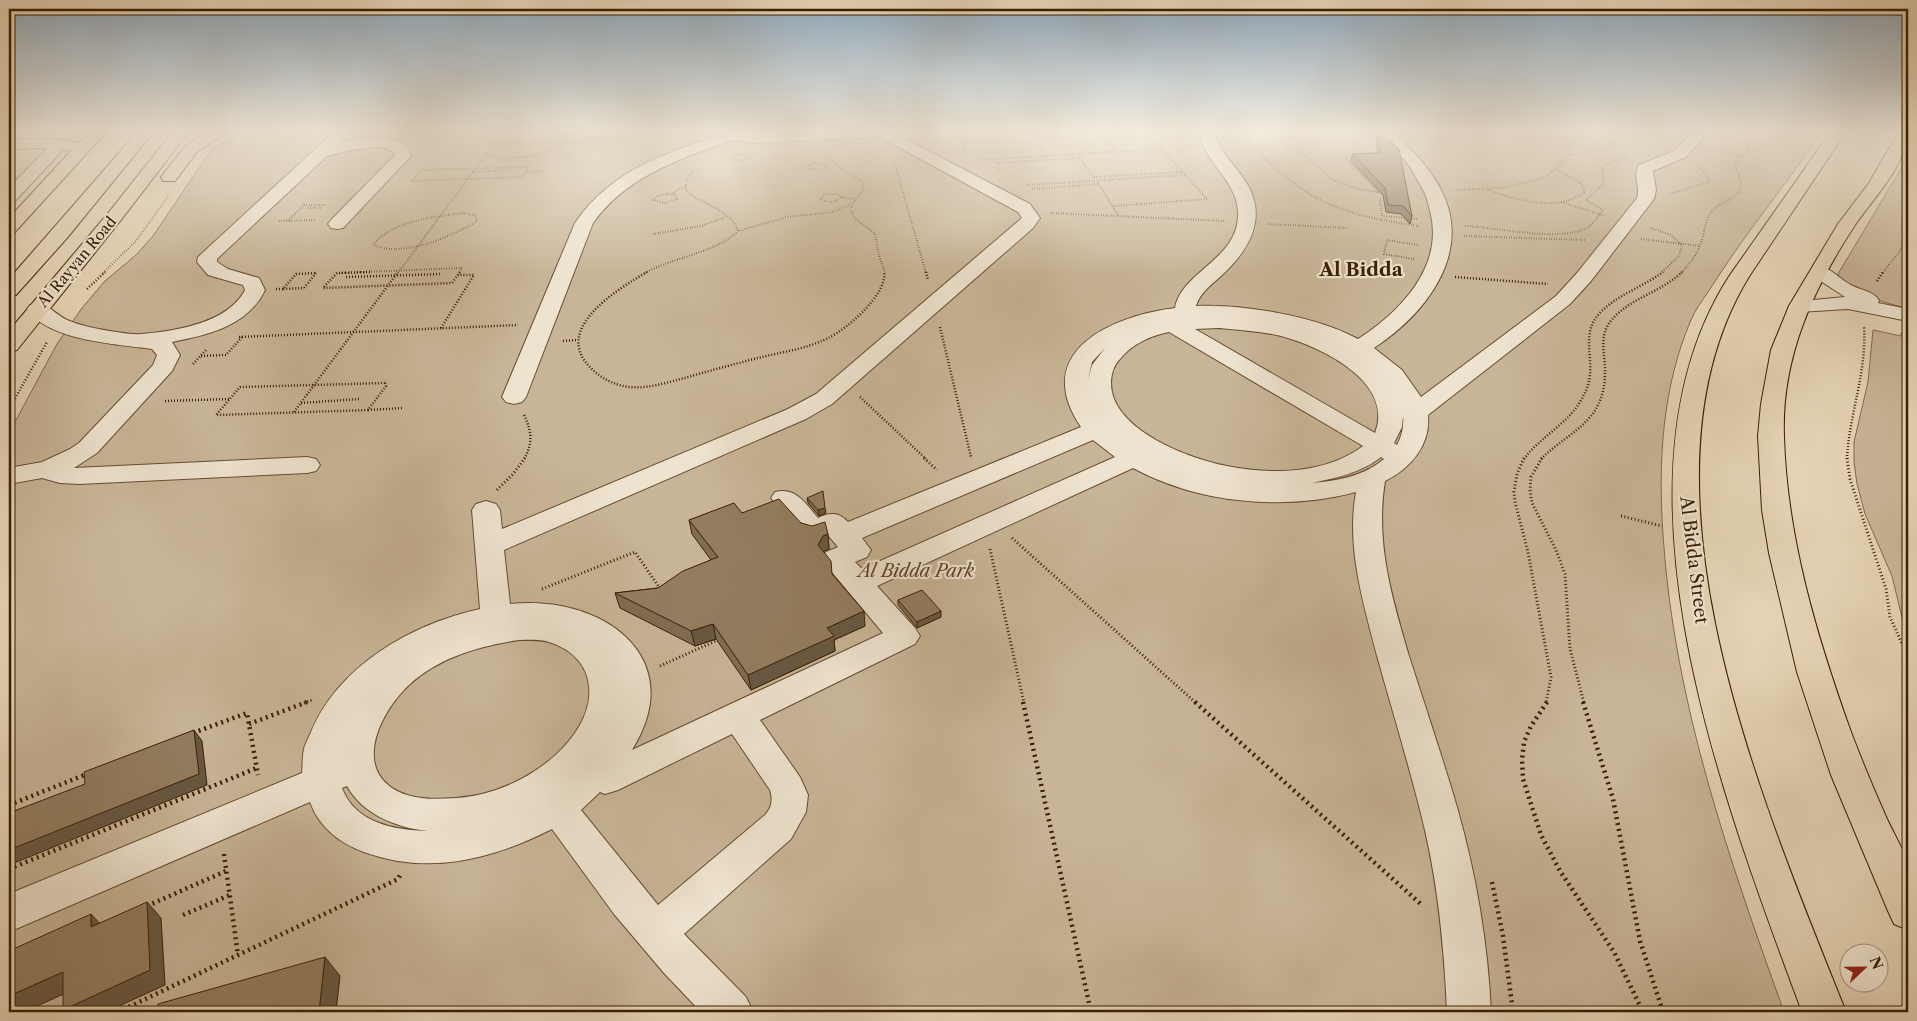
<svg xmlns="http://www.w3.org/2000/svg" width="1917" height="1021" viewBox="0 0 1917 1021" font-family="'Libre Caslon Text',serif">
<rect width="100%" height="100%" fill="#e5d4b5"/>
<filter id="stains"><feTurbulence type="fractalNoise" baseFrequency=".004" numOctaves="4"/><feColorMatrix values="0 0 0 0 .2 0 0 0 0 .09 0 0 0 0 .02 0 0 0 .5 -.17"/></filter>
<radialGradient id="worn" r=".72"><stop offset=".6" stop-color="#630" stop-opacity="0"/><stop offset="1" stop-color="#630" stop-opacity=".3"/></radialGradient>
<path fill="#c8b597" stroke="#826a4d" d="M245,130H1824C1800,163 1776,196 1751,229C1736,250 1722,270 1708,292C1702,301 1695,310 1691,320C1662,387 1658,463 1663,535C1674,702 1728,856 1784,1012H9V433L57,344L82,308L104,282L137,254L153,236L211,150Z
M1908,157V309L1874,299L1839,279L1838,274Z
M1873,330L1901,336V333L1908,332V642L1892,576L1865,514L1857,484L1854,462V442L1868,382Z"/>
<g fill="none" stroke-linecap="round" stroke-linejoin="round">
<defs>
<path id="minor" d="M336,130H353L341,142C356,139 411,131 411,156L343,228L337,229L331,228L328,224L331,220L395,155V153L386,148L376,147L352,150L327,156L217,259V262L228,269L259,278L265,290C248,326 208,335 172,342L180,355L172,371L97,453L74,468L307,457L316,459L320,465L316,471L307,473L79,484L60,483L42,478L9,484V468L42,462L70,449L79,443L153,365L157,355L152,349C117,344 48,341 27,309L30,305C46,300 53,313 67,320C74,323 82,325 89,327C103,330 128,335 142,334C176,331 228,323 245,290L243,285L239,284L208,275L197,262L198,257Z
M735,130H756L754,133L824,130H888L1030,204L1040,218L1033,228L832,404L806,419L504,550L510,604C599,594 691,655 632,750L883,633L821,559L826,552L838,547L827,534L813,539L803,536L771,498L775,492C796,487 805,503 818,518C830,512 839,512 848,522L1081,427C1030,352 1111,316 1175,308C1181,271 1241,259 1238,211C1236,178 1202,162 1199,130H1214C1220,159 1247,172 1254,200C1262,231 1242,257 1220,277C1211,285 1200,293 1196,306C1243,304 1316,316 1358,339C1400,312 1445,266 1430,211C1428,204 1427,196 1423,190C1418,181 1413,171 1407,163C1398,152 1384,143 1375,130H1391C1410,148 1430,167 1442,192C1473,255 1424,315 1374,348L1402,370L1421,397L1556,296L1577,273L1637,198C1641,186 1632,175 1639,165L1674,151L1695,130H1710L1686,157L1653,171L1656,190L1654,199L1591,281L1570,304L1428,415C1431,445 1410,469 1385,481C1375,542 1392,598 1409,656C1425,706 1442,756 1457,807C1476,874 1488,943 1491,1012H1447C1444,942 1437,873 1419,806C1406,755 1391,706 1377,656C1363,602 1346,547 1356,492C1284,511 1200,504 1133,468L877,586L915,628L920,636L915,644L760,720L800,777L808,795L806,812L791,839L684,934L746,997L753,1012H701L664,973L614,914L552,829C493,859 429,876 364,852C339,843 319,827 310,802L9,932V894L302,773C303,765 302,757 304,749C305,744 309,737 311,732C339,665 412,624 480,609L472,510L476,504L486,501L496,504L500,510L502,529L788,409L816,394L1022,218L1018,212L880,137L751,143C745,142 738,140 732,141C721,143 710,149 699,152C658,168 619,186 593,223L526,397L522,402L514,404L506,402L502,397L575,223C614,166 673,151 735,130ZM1219,328C1240,330 1260,331 1281,336C1319,346 1395,381 1375,433L1195,329ZM1169,332L1363,446C1326,474 1271,475 1227,466C1190,459 1111,430 1111,383C1111,374 1114,365 1120,359C1132,344 1150,336 1169,332ZM1105,348L1092,365L1088,379L1092,362ZM1403,416C1404,426 1402,436 1397,445L1394,443L1402,427ZM1093,440L1115,457L862,569L855,562L867,557L871,550L862,538ZM1381,457L1384,459C1364,476 1337,481 1312,483C1336,478 1361,473 1381,457ZM519,640C529,640 540,639 549,642C593,656 600,697 575,733C549,770 501,795 456,798C440,799 423,800 407,795C350,776 377,715 409,685C439,657 480,646 519,640ZM732,734L770,790C773,800 772,807 765,815L658,905L581,810L600,792L605,794L618,790ZM347,786C362,814 397,828 428,831C394,830 355,823 342,788Z
M52,139L58,141L62,148L59,154L15,201L9,202V187L44,152L46,148L44,144L46,141Z
M1820,266C1832,269 1840,279 1851,285C1860,290 1873,291 1879,300L1878,303L1908,309V321L1848,309L1799,312L1792,310L1789,306L1792,302L1845,297L1813,276L1810,272L1813,268Z"/>
<path id="major" d="M92,130H108L15,232L9,233V218L71,151L56,148L9,149V139H56L79,143Z
M139,130H155L67,238L16,295L9,297V279Z
M174,130H190L121,220L17,350L9,352V331L109,212Z
M211,130H230L197,152L175,181H163L161,177L185,146Z
M1832,130H1847L1750,275C1622,481 1765,809 1846,1012H1802C1726,806 1597,479 1730,275Z
M1900,130H1908C1908,163 1873,199 1855,225C1813,289 1781,358 1784,437C1787,538 1817,637 1851,732C1862,761 1874,790 1887,819C1894,834 1904,850 1908,866C1911,877 1909,916 1908,930L1894,924L1888,911L1831,775L1797,672L1769,553L1762,510L1758,436L1761,404L1771,350L1789,306L1838,224L1869,183Z"/>
</defs>
<use href="#minor" stroke="#664c30" stroke-width="2"/>
<use href="#major" stroke="#3b1e03" stroke-width="2"/>
<path stroke="#3b1e03" stroke-width="2" stroke-dasharray="0.5 2" stroke-linecap="butt" d="M956,130L967,154
M1029,130L1045,156
M1100,130L1116,151
M1133,130L1186,141
M1239,130C1297,197 1332,214 1419,226
M1265,130L1271,136L1307,157L1331,179L1354,188L1383,193
M1318,130L1322,136
M1628,130L1664,139
M924,132L969,130
M531,136L535,130
M1233,142L1363,132
M504,143C539,132 573,132 609,140
M493,144L659,140
M1711,149L1742,156
M1637,150L1640,143V130
M741,154L752,157L741,161L730,158Z
M827,154L839,168L860,180L864,185C863,193 858,195 854,202C843,217 867,225 875,234L879,256L885,273
M485,155C514,160 542,158 567,142L566,138L558,134
M1079,157L1094,178
M1355,157H1345L1379,193
M995,159L1001,172
M978,160L1162,149
M894,161L926,273
M817,163L828,166L821,170L808,168L810,164Z
M997,163L1081,158
M529,167L522,177L412,181L422,170Z
M692,171L686,181V190C702,206 730,208 738,231L787,217L834,212L851,204
M473,172L512,170
M527,172L541,171
M1094,177L1182,172
M1098,183L1119,216
M1027,185L1185,175
M1032,189L1099,184
M1457,190L1501,188L1534,181L1548,175L1570,155L1602,149L1610,144L1608,137L1593,130
M1488,190C1516,200 1559,213 1584,192L1582,184L1555,169
M667,194L675,195L677,199L665,203L653,200L657,196Z
M671,194L685,186
M825,194H838L841,197C835,203 827,203 820,199Z
M1670,194L1709,182L1708,176L1697,165
M841,197L855,199
M1386,199H1380L1382,216L1418,219
M1561,202L1606,216
M1114,206L1207,199L1149,135
M308,208H323
M462,213L475,215L477,221C452,237 402,258 373,245C391,221 434,217 462,213Z
M1051,213L1224,221
M279,221L316,220
M288,221L304,205H326
M1268,224L1348,228
M1465,226C1495,227 1563,243 1588,227C1594,223 1598,216 1603,210L1586,200L1604,183L1602,169L1608,163L1626,157
M1651,228L1671,235L1682,245L1679,256L1661,273
M653,234L701,226L726,217
M1464,236L1585,240
M1641,239L1700,246
M1414,259L1384,254L1387,240L1418,245
M103,273L136,241L169,195
M339,273L462,268L459,273
M398,273L504,130
M645,273C673,257 716,253 738,231
M1681,273C1690,264 1698,253 1702,240C1705,230 1705,220 1712,211C1720,202 1739,199 1741,186C1742,178 1735,171 1735,163L1746,153L1751,136L1761,130
M1883,273C1901,246 1905,257 1902,220L1908,212"/>
<path stroke="#3b1e03" stroke-width="2.5" stroke-dasharray="1 2" stroke-linecap="butt" d="M370,272L337,273L323,288L452,283L460,272
M647,272C618,289 553,328 589,366C599,377 613,385 629,387C649,389 669,382 688,377C712,370 735,364 758,358C781,352 807,349 828,338C846,330 888,294 884,272
M926,272L928,280
M316,273L304,288L283,289L296,274Z
M346,277L442,274
M1455,277L1548,284
M1877,281L1883,272
M87,289L105,272
M276,289H283
M940,327L971,457
M441,328L474,275H458
M239,337L518,325
M563,341L577,340
M201,356L226,355L242,337
M193,364L206,350
M385,383L386,386L368,410L216,415L240,387Z
M860,397L926,459
M165,401L229,399
M301,403L359,399
M9,409L47,342
M368,410L403,408
M294,412L398,272
M524,415C532,431 533,444 524,459
M1524,459C1539,438 1566,425 1580,402C1584,395 1588,388 1589,381C1594,358 1581,333 1599,314C1616,295 1643,287 1663,272
M1541,459C1569,431 1604,423 1605,374C1606,358 1599,340 1608,325C1625,299 1661,293 1682,272
M1847,459C1849,414 1867,374 1864,326"/>
<path stroke="#3b1e03" stroke-width="3" stroke-dasharray="1 2.5" stroke-linecap="butt" d="M924,458L937,470
M1524,458L1517,474L1514,492L1515,502L1528,552L1551,677L1546,703
M1542,458L1531,477L1530,490L1532,503L1556,550L1565,574L1570,649L1584,703
M1847,458L1850,479L1886,589L1890,617L1908,657
M497,490L513,474L525,458
M1621,516L1662,526
M1012,538L1196,703
M990,549L1024,703
M542,589L635,552L661,590
M660,666L720,639
M304,703L312,700"/>
<path stroke="#3b1e03" stroke-width="4.5" stroke-dasharray="2 4" stroke-linecap="butt" d="M1023,702L1091,1012
M1195,702L1423,906
M1547,702L1531,726L1524,742L1522,760L1523,779L1541,835L1560,871L1614,952L1643,1012
M1583,702L1613,799L1640,941L1663,1012
M249,724L307,702
M193,733L247,713L258,775
M9,805L87,774
M224,854L238,955
M9,869L257,768
M1492,882L1503,936L1513,1012
M147,906L226,871
M183,915L230,895
M118,1012L398,879L400,875"/>
<use href="#minor" fill="#eee3cf" fill-rule="evenodd"/>
<use href="#major" fill="#e5d4b5" fill-rule="evenodd"/>
</g>
<path fill="#7e6c53" stroke="#3b1e03" d="M1378,135L1412,216L1410,224L1401,214L1386,212L1383,195L1351,161L1353,154L1378,153L1376,142Z
M807,498L826,513L819,516L808,503Z
M742,513L801,523L828,534L829,549L824,551V552L832,574L865,626L834,640L835,651L751,690L716,639L695,646L620,608L615,593L658,588L711,560L692,534L689,520Z
M898,600L941,617L917,628L898,605Z"/>
<path fill="#675843" stroke="#3b1e03" d="M825,508L826,513L819,516L818,510Z
M828,534L829,549L824,551L820,560L818,545L823,536Z
M864,611L865,626L834,640L835,651L751,690L748,675L827,628Z
M941,611V617L917,628V622Z
M713,624L716,639L695,646L691,631Z
M194,730L202,741L207,785L14,863L9,858V850Z
M147,902L161,918L165,985L106,1012H66L63,1010Z
M91,914L106,930L91,927Z
M325,957L340,976L336,1012H319Z
M63,972L79,987L24,1012H13L9,1009V996Z"/>
<path fill="#937d60" stroke="#3b1e03" d="M1383,134L1399,149L1412,216L1403,206L1388,205L1385,188L1353,154L1381,153L1378,135Z
M823,491L825,508L818,510L807,498Z
M779,499L801,523L812,526L825,522L828,534L823,536L818,545L831,561L832,574L864,611L827,628L834,636L748,675L713,624L691,631L615,593L658,588L683,571L718,557L689,520L734,503L742,513Z
M922,590L941,611L917,622L898,600Z
M194,730L199,774L9,850V813L85,784L84,772Z
M147,902L150,970L63,1010V972L9,996V951L91,914V927Z
M325,957L319,1012H156L158,1004Z"/>
<linearGradient id="sky" x2="0" y2="1"><stop stop-color="#8fa8bb"/><stop offset="0.48" stop-color="#f3ecde"/><stop offset="1" stop-color="#f3ecde" stop-opacity="0"/></linearGradient>
<rect width="1917" height="273" fill="url(#sky)"/>
<g text-anchor="middle" stroke-width="4.5" stroke-linejoin="round" paint-order="stroke">
<g font-size="15" fill="#3b1e03" stroke="#eee3cf">
<text transform="translate(77 262) rotate(-50)" y="5">Al Rayyan Road</text>
</g>
<g font-size="18" fill="#3b1e03" stroke="#eee3cf">
<text transform="translate(1694 560) rotate(83)" y="6">Al Bidda Street</text>
</g>
<g font-size="18" font-style="italic" fill="#5e4428" stroke="#eee3cf">
<text x="916" y="577">Al Bidda Park</text>
</g>
<g font-size="19" font-weight="bold" fill="#3b1e03" stroke="#eee3cf">
<text x="1361" y="276">Al Bidda</text>
</g>
</g>
<rect width="1917" height="1021" fill="none" stroke="#e5d4b5" stroke-width="30"/>
<rect x="10" y="10" width="1897" height="1001" fill="none" stroke="#3b1e03" stroke-width="2.5"/>
<rect x="15" y="15" width="1887" height="991" fill="none" stroke="#3b1e03"/>
<g transform="translate(1864 968) rotate(68)"><circle r="24" fill="#eee3cf" stroke="#a6947d"/>
<path d="M0-4L9 19L0 12L-9 19Z" fill="#8f2418"/>
<text y="-8" font-size="14" font-weight="bold" text-anchor="middle" fill="#3b1e03">N</text>
</g>
<rect width="100%" height="100%" filter="url(#stains)"/>
<rect width="100%" height="100%" fill="url(#worn)"/>
</svg>
